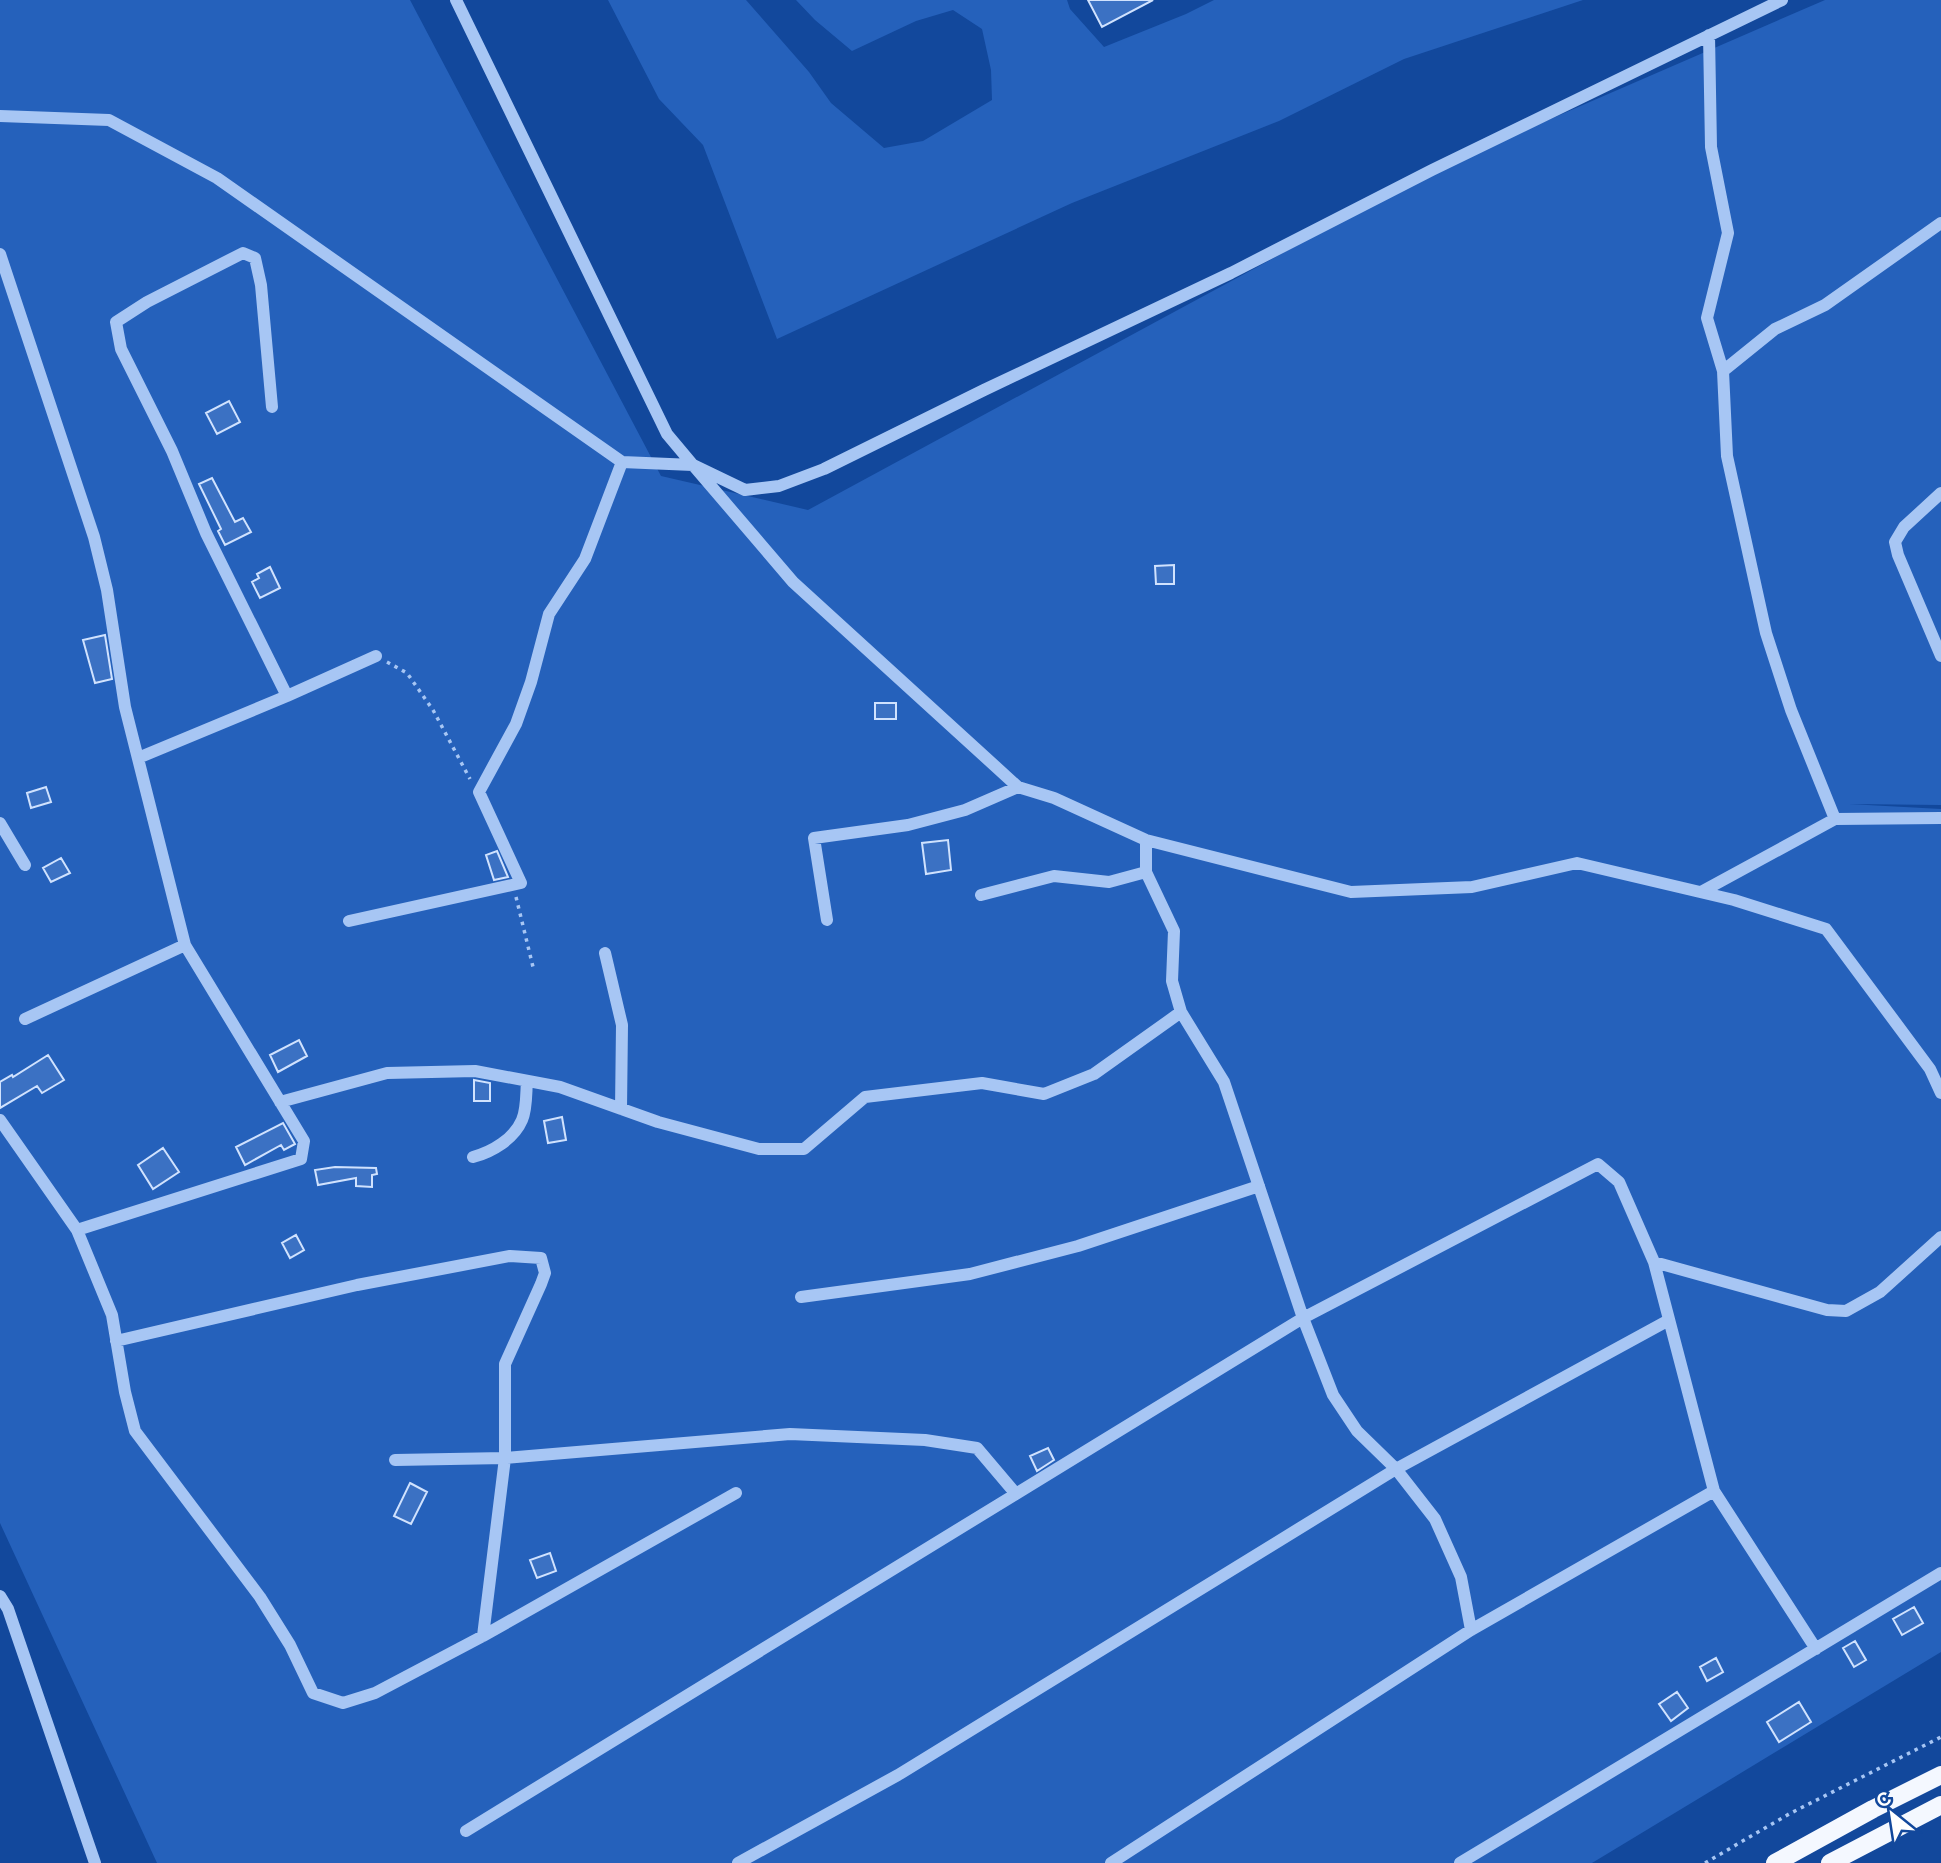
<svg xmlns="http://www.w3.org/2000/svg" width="1941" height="1863" viewBox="0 0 1941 1863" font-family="Raleway,sans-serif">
<rect width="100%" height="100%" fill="#12489c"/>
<path fill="#2561bb" d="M0,0H410L661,476L808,510L1451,162L1825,0H1941V805L1849,804L1941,809V1652L1592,1863H157L0,1523Z
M608,0H746L809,72L831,103L884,148L923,141L992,100L991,70L982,29L953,10L916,21L852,51L815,20L796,0H1067L1070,9L1104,47L1186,14L1214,0H1583L1404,59L1279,121L1072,203L777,339L703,145L659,99Z"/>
<path fill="#3b71c3" stroke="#d0e2fe" stroke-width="2" d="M1088,0H1153L1102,27Z
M229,401L240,422L217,434L206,413Z
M212,478L235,522L243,518L251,532L225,545L218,531L221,529L199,484Z
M1174,565V584H1156L1155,566Z
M270,567L280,588L260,598L252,582L259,578L257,574Z
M105,635L112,679L95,683L83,640Z
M875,703H896V719H875Z
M46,787L51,802L31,808L27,793Z
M948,840L951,870L926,874L922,843Z
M497,851L508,877L494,880L486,855Z
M61,858L70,873L51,882L43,868Z
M299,1040L307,1056L278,1072L270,1055Z
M48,1055L64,1080L42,1093L37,1086L0,1108V1082L12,1075L13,1077Z
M474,1080L490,1083V1101H474Z
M562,1117L566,1140L548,1143L544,1121Z
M283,1123L295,1144L284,1150L281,1145L245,1165L236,1147Z
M163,1148L179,1172L153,1189L138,1165Z
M335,1167L376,1168L377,1174L372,1175V1187L356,1186V1178L318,1185L315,1170Z
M296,1235L304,1250L290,1258L282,1243Z
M1048,1448L1054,1460L1037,1471L1030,1456Z
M410,1483L427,1492L411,1524L394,1516Z
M550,1553L556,1571L537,1578L530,1560Z
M1914,1607L1923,1623L1902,1635L1893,1619Z
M1855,1641L1866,1660L1854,1667L1843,1648Z
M1716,1658L1723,1672L1707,1681L1700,1667Z
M1677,1692L1688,1708L1671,1721L1659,1704Z
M1799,1702L1811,1722L1779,1742L1767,1722Z"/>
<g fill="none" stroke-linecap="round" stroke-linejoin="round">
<path stroke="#a7c6f4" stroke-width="3.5" stroke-dasharray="3.5 5" stroke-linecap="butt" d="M387,662L407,673L433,710L470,779
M516,897L534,971
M1705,1863L1789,1814L1941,1737"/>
<path stroke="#a7c6f4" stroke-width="12" d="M456,0L667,434L693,465L745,490L779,486L824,469L984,390L1231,273L1432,170L1782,0
M1709,35L1711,147L1728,233L1707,318L1723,371
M0,116L109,120L217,178L622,462L693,465L793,582L1018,787L1054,798L1146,840L1351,892L1472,887L1577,863L1734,900L1826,929L1930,1069L1941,1093
M0,254L94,537L107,590L125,707L185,945L304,1141L301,1159L77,1230
M272,407L261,285L255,258L243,253L147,302L116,322L121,349L172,451L206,533L287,696
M1941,493L1904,527L1895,542L1898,555L1941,656
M138,758L287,696L376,656
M1835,819L1791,710L1766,633L1727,456L1723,371L1775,329L1825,305L1941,223
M0,823L25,865
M1146,872L1174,931L1172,981L1181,1012L1224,1082L1303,1318L1333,1395L1357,1431L1396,1469L1435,1519L1461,1577L1471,1630
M1701,892L1835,819L1941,818
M981,895L1054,876L1109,882L1146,872V840
M827,920L814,838L908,825L965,810L1018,787
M349,921L521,883L479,792L516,724L531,682L549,614L585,559L622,462
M605,953L622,1025L621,1109
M25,1019L185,945
M280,1102L387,1073L475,1071L560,1087L658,1122L759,1149H804L865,1097L982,1083L1044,1094L1094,1074L1181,1012
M0,1120L77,1230L112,1315L125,1392L135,1431L260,1597L290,1645L313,1693L343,1703L375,1693L483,1636L736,1493
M473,1157C492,1152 514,1139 522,1120C527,1109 526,1092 527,1081
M1654,1262L1827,1310L1846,1311L1880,1292L1941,1237
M801,1297L970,1274L1078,1246L1259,1186
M116,1341L357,1285L510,1256L541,1258L545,1273L541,1284L505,1364V1458L395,1460
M0,1596L8,1609L95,1863
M483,1636L505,1458L790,1434L925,1440L977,1448L1016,1494
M466,1831L1303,1318L1598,1164L1619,1182L1654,1262L1714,1491L1816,1649
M738,1863L898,1775L1396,1469L1669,1320
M1111,1863L1471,1630L1714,1491
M1460,1863L1941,1573"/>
<path stroke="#f4f8ff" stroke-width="18" d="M1775,1863L1873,1809L1941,1775
M1830,1863L1941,1805"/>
</g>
<g transform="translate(1892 1814) rotate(330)" stroke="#12489c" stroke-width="5" paint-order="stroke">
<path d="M0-5L12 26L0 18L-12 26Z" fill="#ffffff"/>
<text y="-10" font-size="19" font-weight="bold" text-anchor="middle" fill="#ffffff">С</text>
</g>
</svg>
